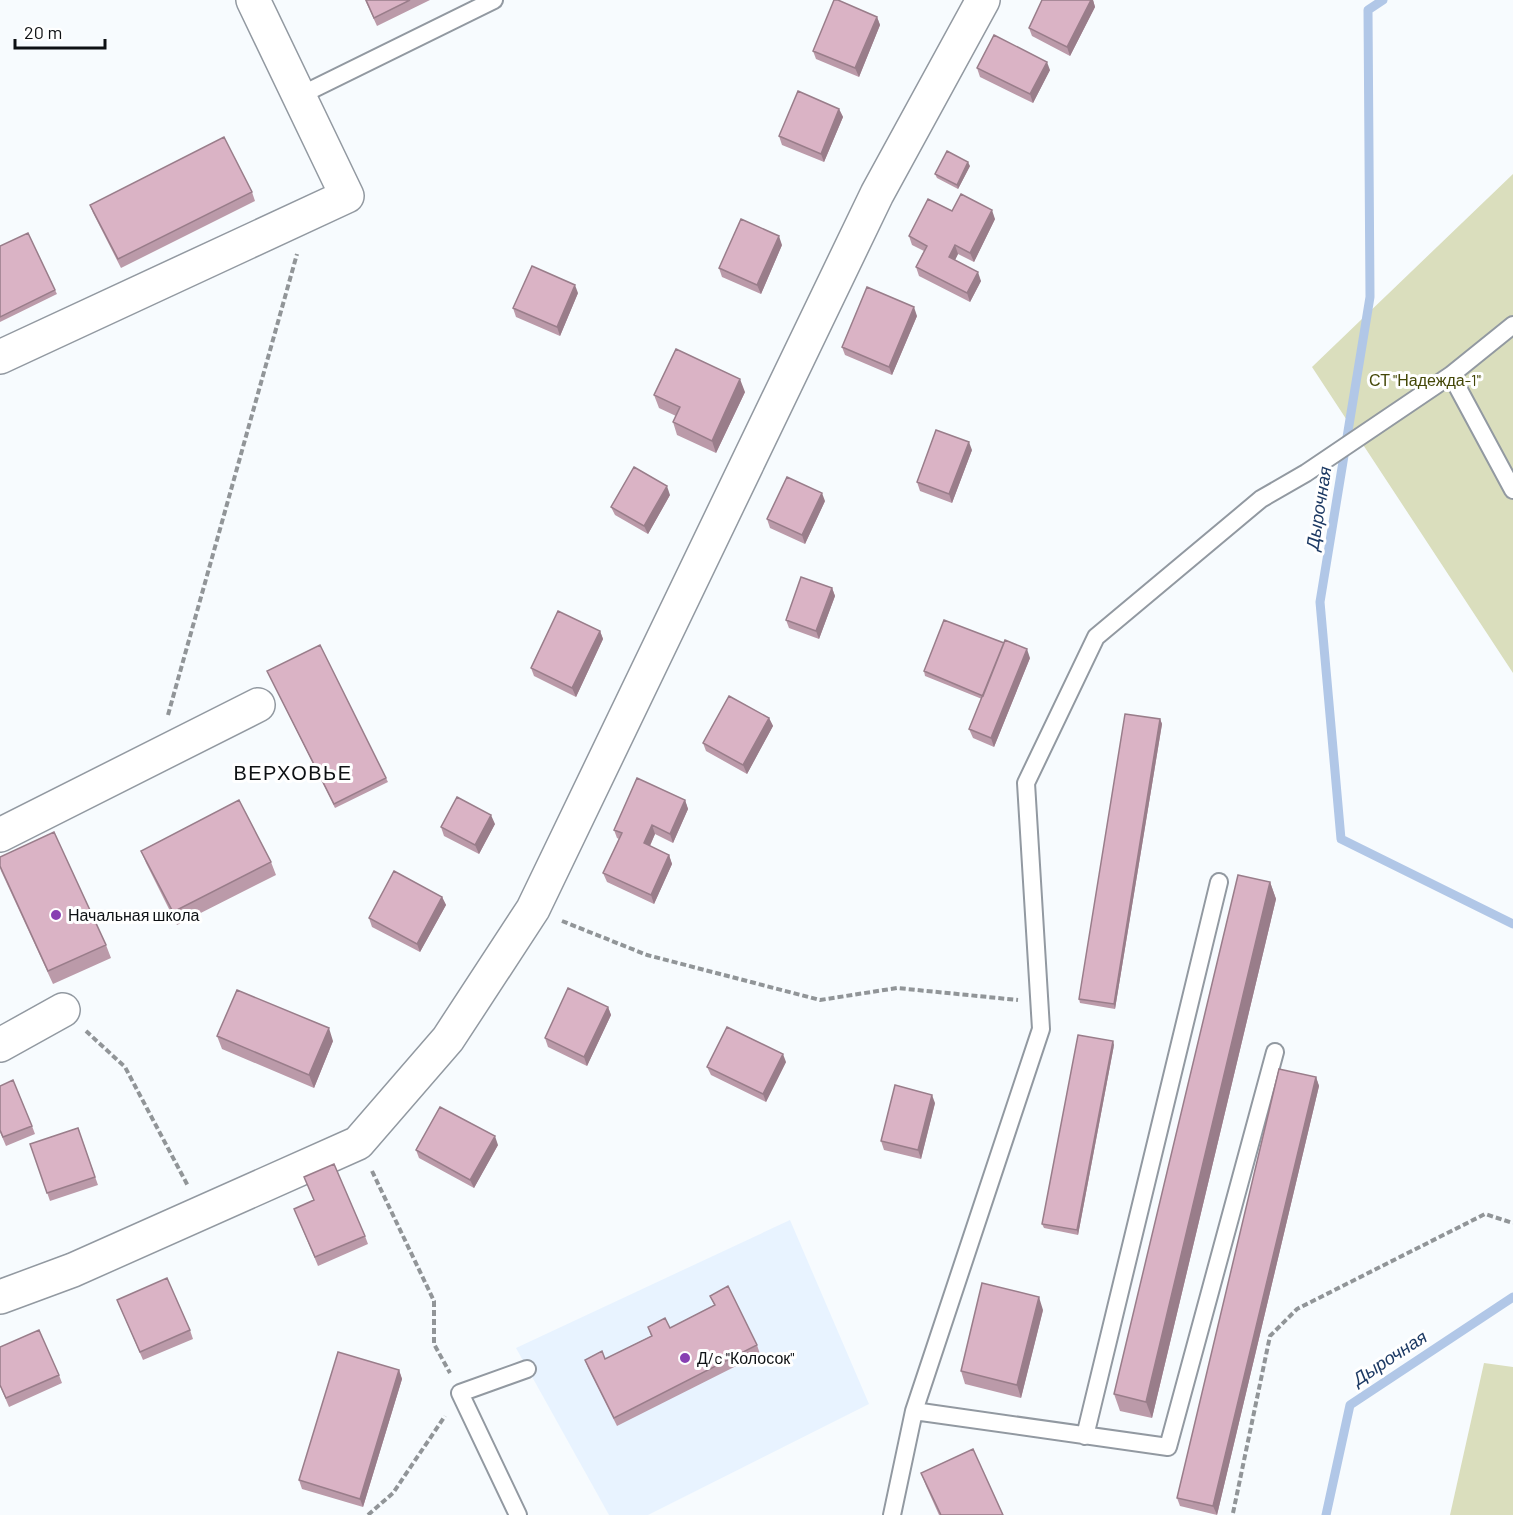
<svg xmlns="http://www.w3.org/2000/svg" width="1513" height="1515" viewBox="0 0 1513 1515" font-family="Barlow,sans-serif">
<rect width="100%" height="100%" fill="#f7fbfe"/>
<path fill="#e8f3ff" d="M790,1220L869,1404L648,1515H609L516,1348Z"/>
<path fill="#dadebd" d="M1513,174V673L1312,367Z
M1484,1363L1513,1367V1515H1450Z"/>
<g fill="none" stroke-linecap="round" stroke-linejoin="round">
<path stroke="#b1c7e7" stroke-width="9" d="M1383,0L1368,10L1370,297L1320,602L1341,839L1513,924
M1326,1515L1350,1405L1513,1297"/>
<defs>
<path id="lane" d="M299,96L494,0
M1451,375L1513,490
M914,1411L1168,1447L1275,1052
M1085,1436L1219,882
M518,1515L460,1393L527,1369
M892,1515L914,1411L1041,1029L1026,783L1096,637L1261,499L1306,473L1451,375L1513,325"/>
<path id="street" d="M0,357L347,196L253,0
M0,835L258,705
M0,1045L63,1010
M0,1297L73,1270L358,1143L448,1039L533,909L877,194L983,0"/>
</defs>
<use href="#lane" stroke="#9299a1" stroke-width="20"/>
<use href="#street" stroke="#9299a1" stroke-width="36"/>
<path stroke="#919598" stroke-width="4" stroke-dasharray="6 3" stroke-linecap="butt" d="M168,715L297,254
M562,921L647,955L820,1000L897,988L1018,1000
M86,1031L125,1067L188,1186
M372,1171L434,1301V1344L450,1373
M1233,1513L1270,1336L1297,1309L1485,1214L1513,1223
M368,1515L393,1493L445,1416"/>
<use href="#lane" stroke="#fff" stroke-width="16"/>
<use href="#street" stroke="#fff" stroke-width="33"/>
</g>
<path fill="#bb9aa9" d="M365,0H430L377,26Z
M1042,0H1093L1095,7L1070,56L1032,36L1029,28Z
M877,17L880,25L859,77L816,59L813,51Z
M977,68L1050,70L1033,103L980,77Z
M839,109L843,117L824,162L782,145L779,136Z
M970,166L958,189L937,178L935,174Z
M252,192L255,201L121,268L93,213L90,205Z
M952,211L995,219L974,262L958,254L955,260L981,281L970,302L919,276L916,267L924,251L912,245L909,236Z
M782,245L761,294L722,277L719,268Z
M0,246L55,290L57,294L0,322Z
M578,293L560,336L516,317L513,308Z
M917,316L892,375L845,355L842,347Z
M745,392L716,453L677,435L673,422L676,416L659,408L654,395Z
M972,450L952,503L920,491L917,482Z
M670,495L648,534L615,515L611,507Z
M825,501L805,544L770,528L767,519Z
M832,588L835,596L819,639L789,628L786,620Z
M600,631L603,639L576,697L534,676L531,668Z
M1030,658L994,747L973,738L969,729L982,699L925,676L924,671Z
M267,671L386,778L388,782L335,808Z
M769,718L773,726L747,774L706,751L703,743Z
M1160,719L1162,724L1115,1009L1080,1003L1079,999Z
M685,800L688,809L673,843L655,834L650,846L669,855L672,864L654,904L607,882L603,873L619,839L617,838L614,830Z
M495,824L479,854L444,836L441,827Z
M141,851L271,862L276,875L177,925L146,863Z
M0,857L106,945L111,958L53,984L1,871L0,868Z
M1270,882L1276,899L1152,1418L1120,1411L1114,1394Z
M442,897L446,905L420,952L372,927L369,918Z
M608,1007L611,1015L587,1066L548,1047L545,1038Z
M217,1036L333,1041L314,1088L222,1049Z
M1114,1045L1078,1235L1044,1228L1042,1224Z
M786,1062L766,1102L711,1075L707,1067Z
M1316,1077L1319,1086L1217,1515L1180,1506L1177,1498Z
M935,1103L921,1159L884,1150L881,1141Z
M32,1126L35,1134L6,1146L0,1132Z
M78,1128L98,1185L50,1201L30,1144Z
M498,1145L474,1188L419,1158L416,1150Z
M304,1177L365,1236L368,1244L318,1266L294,1209L314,1200Z
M710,1296L757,1345L760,1354L617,1426L588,1368L585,1360L605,1359L651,1336L648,1327L670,1328L714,1305Z
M117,1300L190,1330L193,1339L143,1360Z
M1043,1310L1021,1398L965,1384L961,1371Z
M0,1347L59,1375L62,1383L9,1407L0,1386Z
M399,1370L402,1379L363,1507L302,1489L299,1480Z
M921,1473L1003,1515H939L926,1486Z"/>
<path fill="#997d8a" d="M1091,0H1093L1095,7L1070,56L1067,47Z
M877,17L880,25L859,77L855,68Z
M1047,62L1050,70L1033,103L1030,94Z
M839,109L843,117L824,162L821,154Z
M968,162L970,166L958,189L957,185Z
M992,210L995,219L974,262L970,253Z
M779,236L782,245L761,294L757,285Z
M955,245L958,254L952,266L949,257Z
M978,272L981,281L970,302L967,293Z
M575,285L578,293L560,336L557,327Z
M914,307L917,316L892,375L889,367Z
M740,379L745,392L716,453L712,441Z
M969,442L972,450L952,503L949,494Z
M667,486L670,495L648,534L644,526Z
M822,493L825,501L805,544L802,535Z
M832,588L835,596L819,639L816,631Z
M600,631L603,639L576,697L572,688Z
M1027,649L1030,658L994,747L991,738Z
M769,718L773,726L747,774L743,765Z
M1160,719L1162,724L1115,1009L1114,1004Z
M685,800L688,809L673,843L670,834Z
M491,815L495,824L479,854L475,845Z
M652,825L655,834L647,852L644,843Z
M669,855L672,864L654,904L651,895Z
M1270,882L1276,899L1152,1418L1146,1402Z
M442,897L446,905L420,952L417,944Z
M608,1007L611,1015L587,1066L584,1057Z
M329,1028L333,1041L314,1088L309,1075Z
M1113,1041L1114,1045L1078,1235L1077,1230Z
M783,1054L786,1062L766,1102L763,1094Z
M1316,1077L1319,1086L1217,1515L1213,1506Z
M932,1095L935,1103L921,1159L918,1150Z
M495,1136L498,1145L474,1188L470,1180Z
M1039,1297L1043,1310L1021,1398L1017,1385Z
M399,1370L402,1379L363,1507L360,1499Z"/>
<path fill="#dab3c5" stroke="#997d8a" stroke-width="1.5" d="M366,0H410L374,18Z
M834,0H838L877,17L855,68L813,51Z
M1042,0H1091L1067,47L1029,28Z
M994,35L1047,62L1030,94L977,68Z
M798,91L839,109L821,154L779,136Z
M224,137L252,192L118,259L90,205Z
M947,151L968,162L957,185L935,174Z
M961,194L992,210L970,253L955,245L949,257L978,272L967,293L916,267L927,246L909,236L928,199L952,211Z
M741,219L779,236L757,285L719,268Z
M28,233L55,290L0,317V246Z
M532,266L575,285L557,327L513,308Z
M867,287L914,307L889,367L842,347Z
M676,349L740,379L712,441L673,422L680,407L654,395Z
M936,430L969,442L949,494L917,482Z
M634,467L667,486L644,526L611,507Z
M787,477L822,493L802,535L767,519Z
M801,577L832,588L816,631L786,620Z
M558,611L600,631L572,688L531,668Z
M944,620L1004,643L983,696L924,671Z
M1005,640L1027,649L991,738L969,729Z
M320,645L386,778L334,804L267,671Z
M729,696L769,718L743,765L703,743Z
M1125,714L1160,719L1114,1004L1079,999Z
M637,778L685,800L670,834L652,825L644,843L669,855L651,895L603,873L622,833L614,830Z
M457,797L491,815L475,845L441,827Z
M239,800L271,862L173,912L141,851Z
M54,832L106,945L48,971L0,866V857Z
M394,871L442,897L417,944L369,918Z
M1238,875L1270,882L1146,1402L1114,1394Z
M568,988L608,1007L584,1057L545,1038Z
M237,990L329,1028L309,1075L217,1036Z
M727,1027L783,1054L763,1094L707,1067Z
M1078,1035L1113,1041L1077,1230L1042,1224Z
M1279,1069L1316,1077L1213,1506L1177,1498Z
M13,1080L32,1126L3,1137L0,1130V1086Z
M895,1085L932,1095L918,1150L881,1141Z
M440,1107L495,1136L470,1180L416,1150Z
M78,1128L95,1177L47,1193L30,1144Z
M334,1164L365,1236L315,1257L294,1209L314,1200L304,1177Z
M167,1278L190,1330L140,1352L117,1300Z
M982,1283L1039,1297L1017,1385L961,1371Z
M728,1286L757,1345L614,1418L585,1360L602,1351L605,1359L652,1336L648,1327L665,1318L670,1328L715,1305L710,1296Z
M39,1330L59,1375L6,1398L0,1385V1347Z
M338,1352L399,1370L360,1499L299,1480Z
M973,1449L1003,1515H941L921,1473Z"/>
<g fill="#883fb2" stroke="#fff" stroke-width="2">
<circle cx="56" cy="915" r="6"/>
<circle cx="685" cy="1358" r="6"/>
</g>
<g text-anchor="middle" stroke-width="6" stroke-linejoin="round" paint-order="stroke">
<g font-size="16" fill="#434707" stroke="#fff">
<text x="1425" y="386">СТ "Надежда-1"</text>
</g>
<g font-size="16" fill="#0e1114" stroke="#fff" text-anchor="start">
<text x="68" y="921">Начальная школа</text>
<text x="697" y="1364">Д/c "Колосок"</text>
</g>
<g font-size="18" font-style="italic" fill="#1d3a64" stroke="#fff">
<text transform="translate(1319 508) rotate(-81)" y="6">Дырочная</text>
<text transform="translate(1390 1358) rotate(-33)" y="6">Дырочная</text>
</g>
<g font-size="20" letter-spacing="1.5" fill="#0e1114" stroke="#fff">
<text x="293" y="780">ВЕРХОВЬЕ</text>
</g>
</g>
<path d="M15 39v9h90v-9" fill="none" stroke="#0e1114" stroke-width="3"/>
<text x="24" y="39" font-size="18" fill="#0e1114" stroke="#ffffff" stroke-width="4.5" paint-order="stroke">20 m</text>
</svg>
